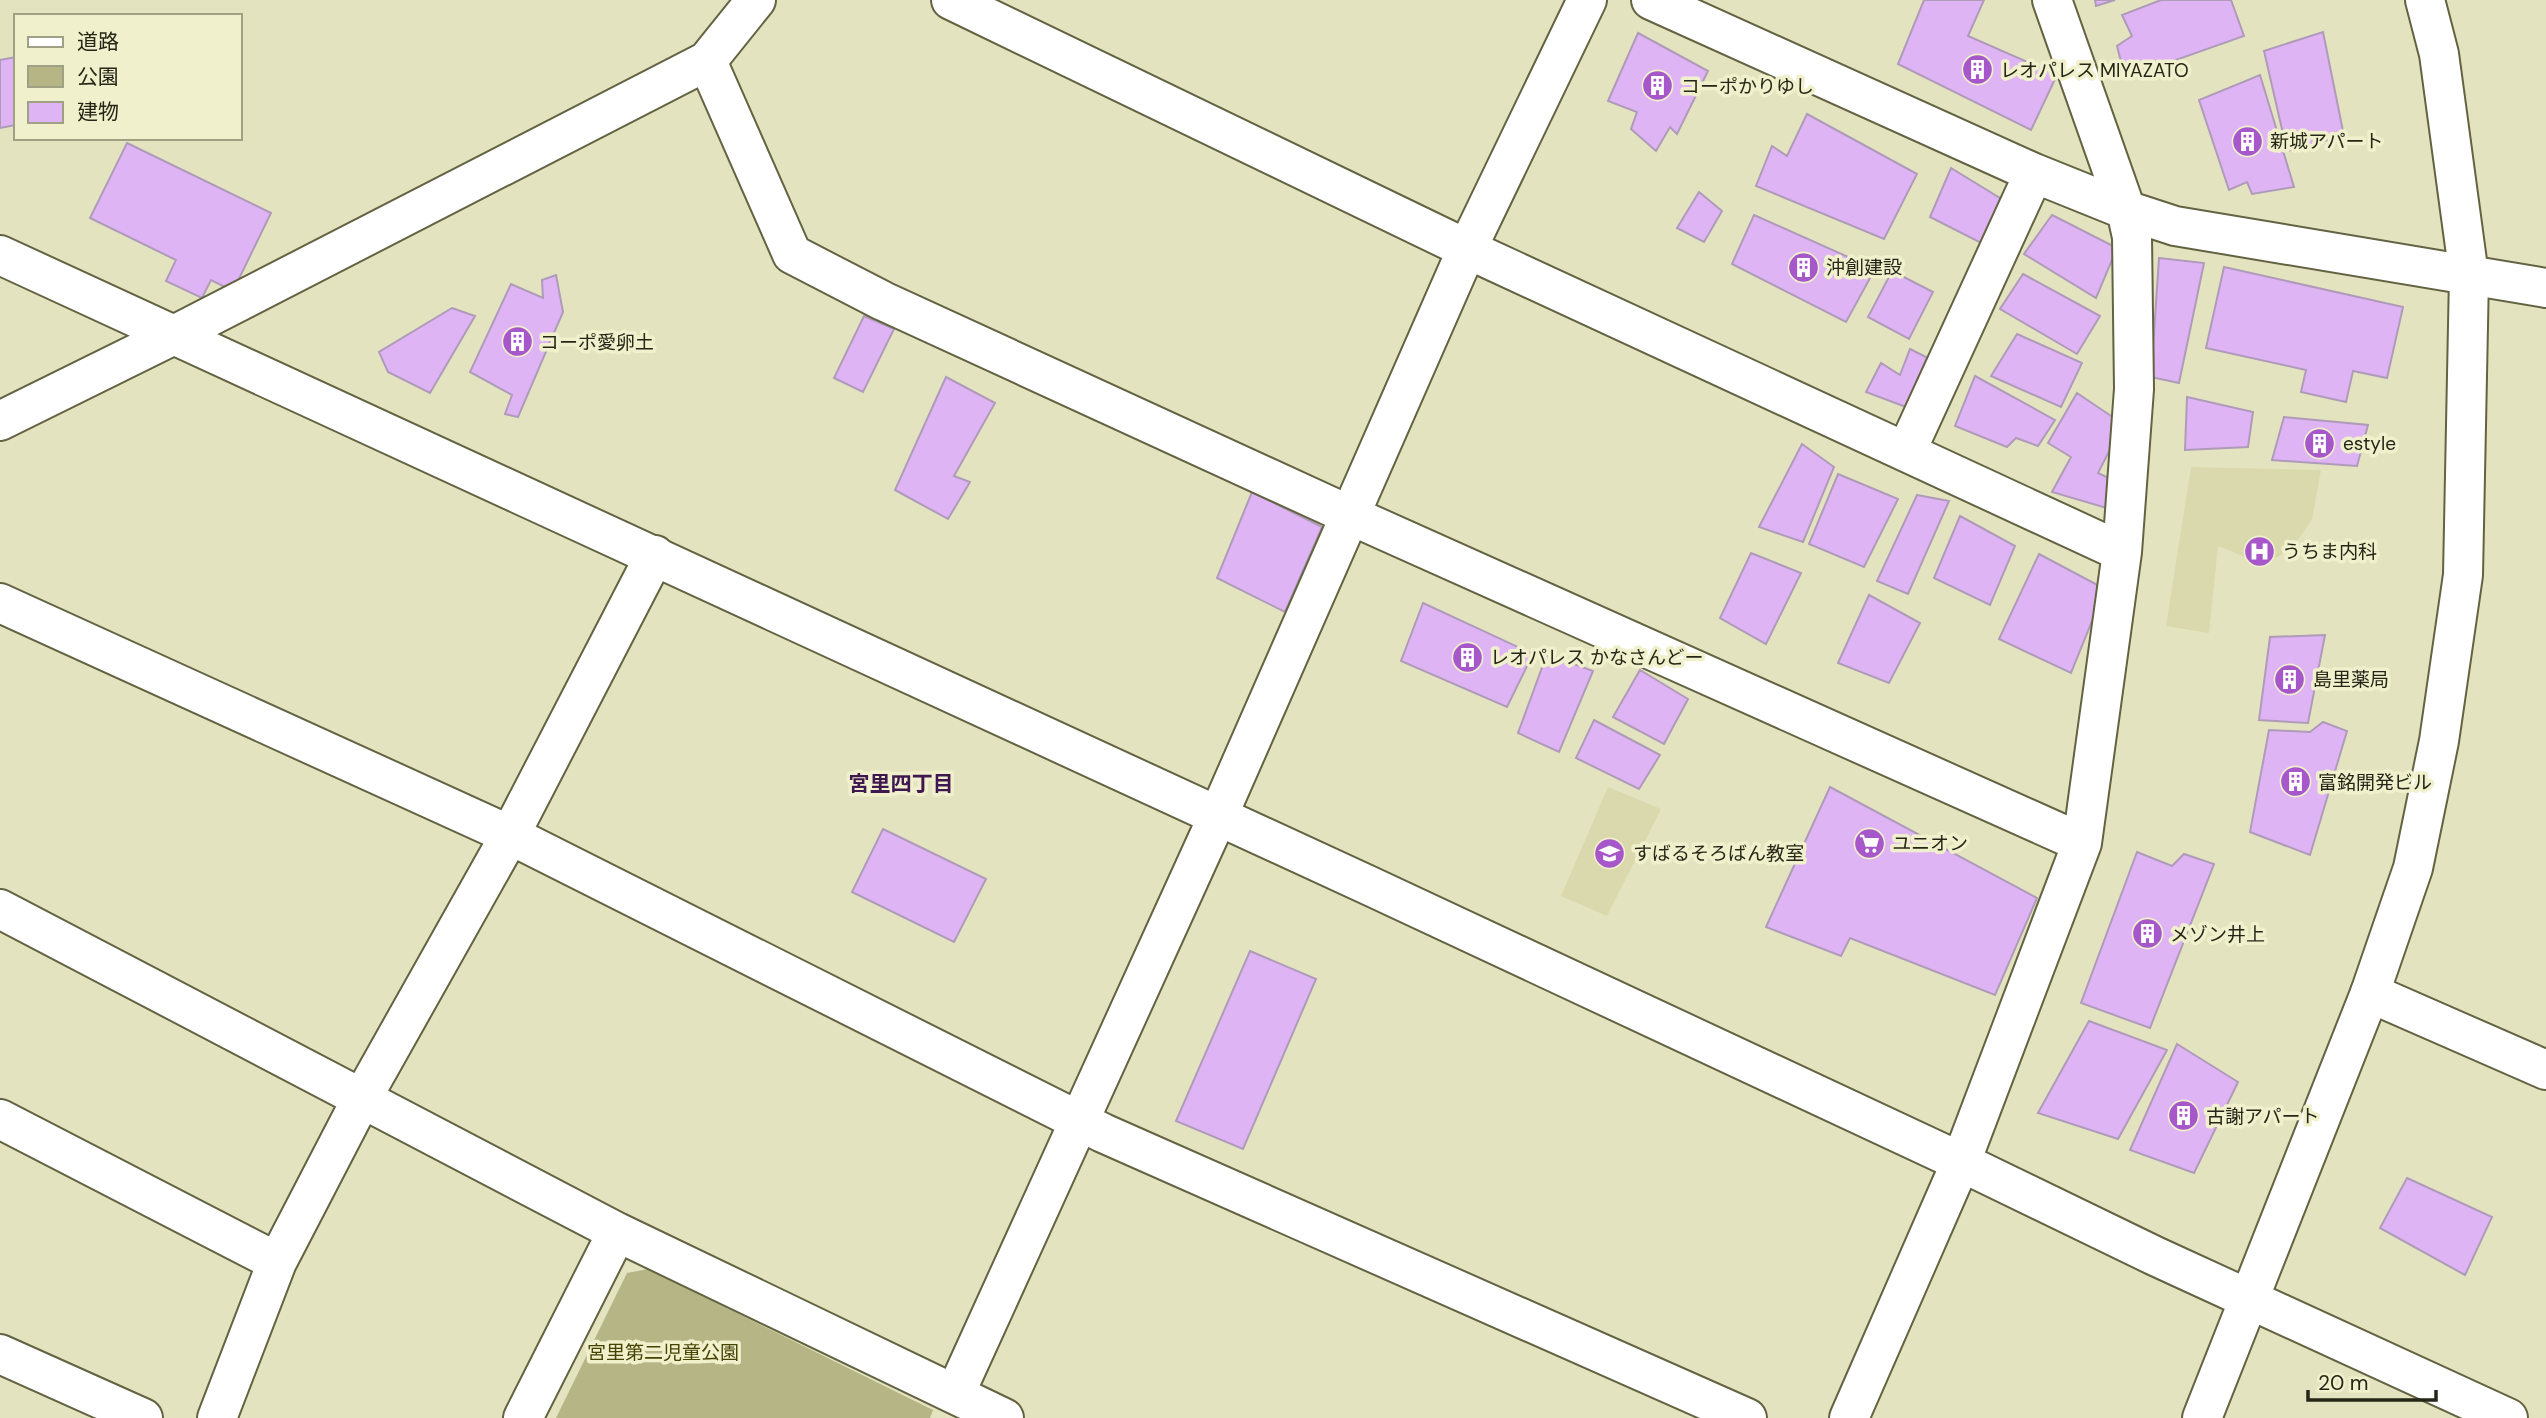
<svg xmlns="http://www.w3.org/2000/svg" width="2546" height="1418" viewBox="0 0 2546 1418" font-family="'DM Sans','Noto Sans JP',sans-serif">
<rect width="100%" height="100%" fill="#e3e4bf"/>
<path fill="#d9d9ad" d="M2191,467L2321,470L2312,520L2295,544L2278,557L2253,560L2218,546L2209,633L2166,626Z
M1608,787L1661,809L1607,916L1561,896Z"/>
<path fill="#b5b586" d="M648,1269L933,1410L930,1418H556L627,1273Z"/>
<path fill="#dfb4f5" stroke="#af9bb9" stroke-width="2" d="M1924,0H1984L1968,36L2057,75L2031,130L1898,64Z
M2095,0H2115L2096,6Z
M2161,0H2231L2244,36L2125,78L2117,46L2132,36L2122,15Z
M2323,32L2344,136L2287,151L2264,51Z
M1638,33L1708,71L1677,134L1670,127L1656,151L1631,129L1637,112L1608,101Z
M16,57V125L0,128V60Z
M2260,75L2294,187L2252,194L2247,182L2229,190L2199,100Z
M1807,114L1917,174L1884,239L1756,186L1772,146L1787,156Z
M127,143L271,213L233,291L211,280L202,298L166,281L176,260L90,218Z
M1951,168L2008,203L1989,247L1930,217Z
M1699,192L1722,211L1704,242L1677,228Z
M1754,215L1875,269L1846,322L1732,264Z
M2052,215L2117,248L2096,298L2024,254Z
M2159,258L2204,263L2179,383L2151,377Z
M2224,267L2403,307L2387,378L2353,371L2346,402L2301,392L2306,370L2206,348Z
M1892,271L1933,292L1909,339L1868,317Z
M2023,274L2100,316L2077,354L2000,309Z
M556,275L563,312L518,417L505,414L512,395L470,372L511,284L543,298L542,280Z
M452,308L475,316L430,393L388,372L379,352Z
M864,316L894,329L863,392L834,378Z
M2017,334L2082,363L2061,407L1991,376Z
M1910,349L1930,359L1917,380L1914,410L1866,392L1881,363L1900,375Z
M1975,376L2055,420L2038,446L2016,438L2007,447L1955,426Z
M946,377L995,403L954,476L970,482L948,519L895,490Z
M2077,393L2123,424L2098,473L2117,482L2110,509L2052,492L2071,457L2048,443Z
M2187,397L2253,412L2248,447L2185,450Z
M2284,417L2368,425L2357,466L2272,460Z
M1802,444L1834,467L1803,542L1759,527Z
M1838,474L1898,499L1864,567L1809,544Z
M1252,492L1322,527L1285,612L1217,578Z
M1917,495L1949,501L1908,594L1877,581Z
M1960,516L2015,546L1990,605L1934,578Z
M1751,553L1801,573L1766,644L1720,618Z
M2039,554L2105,589L2071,673L1999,639Z
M1869,595L1920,623L1889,683L1838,663Z
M1423,603L1533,654L1507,707L1401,661Z
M2325,635L2308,723L2259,720L2270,637Z
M1547,654L1593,671L1559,752L1518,733Z
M1640,670L1688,699L1664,744L1613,717Z
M1594,720L1660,755L1639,789L1576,758Z
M2323,722L2347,731L2310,855L2250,832L2269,730L2310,732Z
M1830,787L2037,898L1995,995L1850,938L1841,956L1766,927Z
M883,829L986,879L954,942L852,892Z
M2137,852L2172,866L2184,854L2214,864L2150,1028L2081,1003Z
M1250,951L1316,979L1243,1149L1176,1121Z
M2089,1021L2167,1050L2118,1139L2038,1113Z
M2177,1044L2238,1082L2194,1173L2130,1150Z
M2407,1178L2492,1217L2465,1275L2380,1228Z"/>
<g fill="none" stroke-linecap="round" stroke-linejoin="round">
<defs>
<path id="street" d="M951,0L1467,249L2122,552
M1651,0L2034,173L2126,210L2175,226L2546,288
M707,61L792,254L883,301L1334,508L2082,843
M0,421L172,336L707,61L756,0
M1906,452L2034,173
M0,603L510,835L1103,1133L1747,1418
M0,909L617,1232L1004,1418
M2370,993L2546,1070
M0,1119L277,1262
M0,1354L143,1418
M955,1394L1218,816L1467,249L1587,0
M217,1418L277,1262L361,1100L510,835L655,555
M523,1418L617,1232
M1849,1418L1961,1162L2082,843L2122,552L2134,389L2132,237L2126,210L2052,0"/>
<path id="secondary" d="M0,255L1370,886L1961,1162L2155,1256L2508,1418
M2202,1418L2370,993L2413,868L2439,741L2463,575L2469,276L2439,54L2425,0"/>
</defs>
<use href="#street" stroke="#636242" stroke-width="42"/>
<use href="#secondary" stroke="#636242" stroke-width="42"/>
<use href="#street" stroke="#fff" stroke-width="38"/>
<use href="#secondary" stroke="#fff" stroke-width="38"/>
</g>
<defs>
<symbol id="building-disc" viewBox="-11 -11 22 22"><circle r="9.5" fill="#a658ca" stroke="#f0f1cc"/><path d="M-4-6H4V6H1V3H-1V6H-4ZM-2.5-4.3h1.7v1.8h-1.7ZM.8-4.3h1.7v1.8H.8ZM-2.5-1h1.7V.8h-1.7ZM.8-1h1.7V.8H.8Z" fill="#fff"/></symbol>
<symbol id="hospital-disc" viewBox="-11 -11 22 22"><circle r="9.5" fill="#a658ca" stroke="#f0f1cc"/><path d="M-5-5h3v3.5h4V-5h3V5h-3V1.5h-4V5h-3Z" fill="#fff"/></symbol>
<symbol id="supermarket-disc" viewBox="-11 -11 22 22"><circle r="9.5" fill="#a658ca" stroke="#f0f1cc"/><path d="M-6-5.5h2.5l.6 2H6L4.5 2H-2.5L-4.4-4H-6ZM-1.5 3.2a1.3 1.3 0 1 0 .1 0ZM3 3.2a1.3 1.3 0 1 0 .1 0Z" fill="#fff"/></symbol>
<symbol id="school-disc" viewBox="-11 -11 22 22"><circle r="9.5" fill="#a658ca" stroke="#f0f1cc"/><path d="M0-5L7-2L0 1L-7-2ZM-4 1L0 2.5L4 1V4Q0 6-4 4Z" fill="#fff"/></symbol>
</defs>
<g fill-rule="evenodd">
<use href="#building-disc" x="1960" y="52" width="35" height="35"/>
<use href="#building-disc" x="1640" y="68" width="35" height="35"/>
<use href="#building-disc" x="2230" y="124" width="35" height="35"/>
<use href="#building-disc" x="1786" y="250" width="35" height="35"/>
<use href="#building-disc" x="500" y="324" width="35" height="35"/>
<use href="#building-disc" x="2302" y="426" width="35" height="35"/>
<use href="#hospital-disc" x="2242" y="534" width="35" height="35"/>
<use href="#building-disc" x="1450" y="640" width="35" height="35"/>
<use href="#building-disc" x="2272" y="662" width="35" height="35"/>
<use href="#building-disc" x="2278" y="764" width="35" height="35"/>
<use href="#supermarket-disc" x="1852" y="826" width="35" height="35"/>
<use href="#school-disc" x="1592" y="836" width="35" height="35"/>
<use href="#building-disc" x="2130" y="916" width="35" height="35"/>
<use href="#building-disc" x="2166" y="1098" width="35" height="35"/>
</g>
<g text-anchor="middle" stroke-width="7" stroke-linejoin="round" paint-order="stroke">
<g font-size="19" fill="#262618" stroke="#f0f1cc" text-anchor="start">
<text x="2000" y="77">レオパレス MIYAZATO</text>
<text x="1681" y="93">コーポかりゆし</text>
<text x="2270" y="148">新城アパート</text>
<text x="1826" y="274">沖創建設</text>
<text x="540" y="349">コーポ愛卵土</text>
<text x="2343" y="450">estyle</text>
<text x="2282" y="558">うちま内科</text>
<text x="1490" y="664">レオパレス かなさんどー</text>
<text x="2313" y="686">島里薬局</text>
<text x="2318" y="789">富銘開発ビル</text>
<text x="1892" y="850">ユニオン</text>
<text x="1633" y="860">すばるそろばん教室</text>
<text x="2170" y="941">メゾン井上</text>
<text x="2206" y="1123">古謝アパート</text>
</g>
<g font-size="19" fill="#454303" stroke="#f0f1cc">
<text x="663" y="1359">宮里第二児童公園</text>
</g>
<g font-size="21" font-weight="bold" fill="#3e184e" stroke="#f0f1cc">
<text x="901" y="791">宮里四丁目</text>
</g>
</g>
<rect x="14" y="14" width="228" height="126" fill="#f0f1cc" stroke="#9fa084" stroke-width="2"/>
<rect x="28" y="37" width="35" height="10" fill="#ffffff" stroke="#9fa084" stroke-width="2"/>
<text x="77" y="49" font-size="21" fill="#262618">道路</text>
<rect x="28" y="66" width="35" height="21" fill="#b5b586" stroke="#9fa084" stroke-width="2"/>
<text x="77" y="84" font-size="21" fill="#262618">公園</text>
<rect x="28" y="102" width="35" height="21" fill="#dfb4f5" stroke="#9fa084" stroke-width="2"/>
<text x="77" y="119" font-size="21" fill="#262618">建物</text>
<path d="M2308 1390v10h128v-10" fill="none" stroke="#262618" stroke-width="3.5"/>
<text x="2318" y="1390" font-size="21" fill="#262618" stroke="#f0f1cc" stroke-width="5" paint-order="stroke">20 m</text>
</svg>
